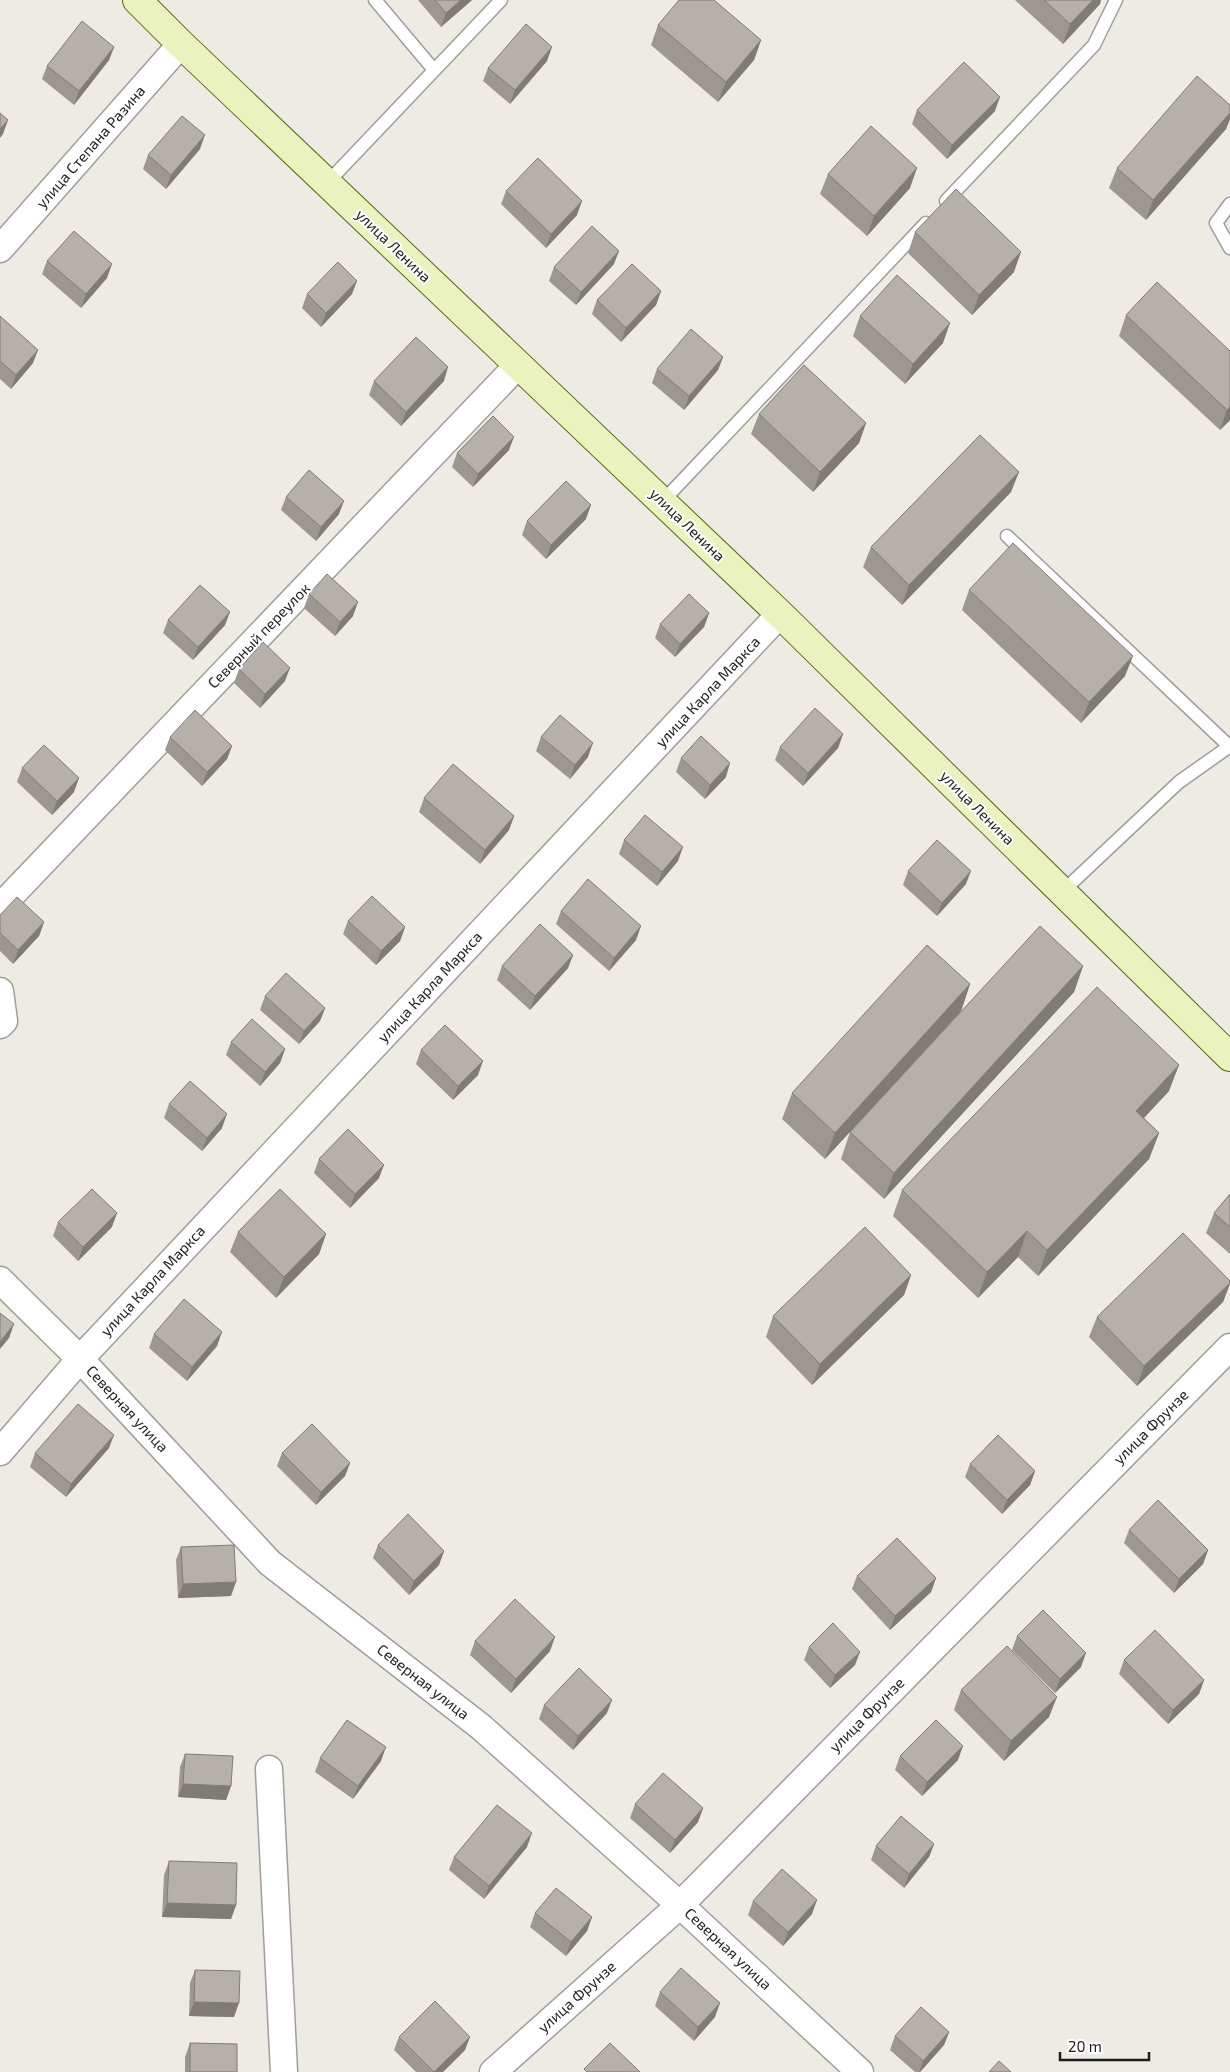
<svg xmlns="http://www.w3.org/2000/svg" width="1230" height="2072" viewBox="0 0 1230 2072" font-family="'Exo 2',sans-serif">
<rect width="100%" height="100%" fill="#edebe4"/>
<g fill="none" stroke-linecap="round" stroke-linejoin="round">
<defs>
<path id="lane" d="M375,0L434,70
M327,183L501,0
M946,201L1094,45L1116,0
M1230,204L1216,223L1230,248
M662,502L926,223
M1007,536L1229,746
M1062,892L1179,782L1230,746"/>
<path id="street" d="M0,249L181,44
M0,907L518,365
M0,991L4,1021L0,1025
M0,1280L80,1359L270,1563L481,1727L680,1905L860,2072
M0,1452L80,1359L780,614
M269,1769L284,2072
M493,2072L680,1905L1230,1347"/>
<path id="secondary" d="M137,0L181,44L780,614L1230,1057"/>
</defs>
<use href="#lane" stroke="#9e9e9e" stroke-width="15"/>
<use href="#street" stroke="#9e9e9e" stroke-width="29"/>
<use href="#secondary" stroke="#566710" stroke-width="30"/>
<use href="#lane" stroke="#fff" stroke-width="12"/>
<use href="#street" stroke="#fff" stroke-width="26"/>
<use href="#secondary" stroke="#eaf2bd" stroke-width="28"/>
</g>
<path fill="#9d9792" d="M418,0H472L441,27Z
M1015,0H1101L1100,4L1063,44Z
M658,25L761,40L754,60L718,102L651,45Z
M114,47L109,60L74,105L42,79L47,66Z
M547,61L510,104L483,81L488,68Z
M1230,105V119L1226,129L1146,220L1109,188L1117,168Z
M917,110L995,111L947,159L912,124Z
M200,149L166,189L143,169L148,155Z
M828,174L910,188L867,236L820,194Z
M506,191L577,215L546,248L501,204Z
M915,232L1014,272L972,315L908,253Z
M47,261L107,278L81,308L42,274Z
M614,264L576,305L549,281L554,267Z
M661,291L656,305L621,342L592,314L597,300Z
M307,294H352L321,327L302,308Z
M1126,315L1230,351V420L1220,430L1119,336Z
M0,316L33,363L11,389L0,379Z
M860,316L943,343L905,384L853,336Z
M723,357L718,370L684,410L652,383L657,369Z
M374,381H444L401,426L369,395Z
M759,414L866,423L859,443L813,492L751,434Z
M509,450L473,487L452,467L457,453Z
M1011,492L902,605L863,567L871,547Z
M286,497L339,514L316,541L281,510Z
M586,519L546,559L522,535L527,521Z
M969,590L1125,676L1081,723L962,610Z
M309,594L353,616L335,636L304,608Z
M709,613L704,627L675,657L655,638L660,624Z
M168,620L225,625L193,660L163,633Z
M239,669L285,681L260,708L234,683Z
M843,734L838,748L803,786L775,760L780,747Z
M170,737L232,746L227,759L202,786L165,750Z
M541,737L588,757L570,779L536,751Z
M681,758L726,777L705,799L676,772Z
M22,768L74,792L52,815L17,782Z
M424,798L514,816L509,830L480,864L419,812Z
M624,840L678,861L657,886L619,854Z
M908,871L966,884L937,916L903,885Z
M561,911L636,940L609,971L556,924Z
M0,915L44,922L39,936L13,964L0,951Z
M348,921L405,927L400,941L376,965L343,934Z
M573,955L568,968L530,1010L497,980L502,966Z
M1083,966L1074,992L884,1199L841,1159L850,1132Z
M970,984L961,1011L825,1159L782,1119L792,1093Z
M265,996L325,1008L320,1021L299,1044L260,1010Z
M231,1042L285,1049L280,1063L260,1086L226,1055Z
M421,1050L478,1075L453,1100L416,1064Z
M1169,1091L1144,1118L1159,1133L1149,1159L1038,1276L1018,1257L978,1298L893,1216L902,1190Z
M169,1104L222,1128L202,1151L164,1118Z
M319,1159L379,1178L350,1208L314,1173Z
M1230,1194V1254L1206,1233L1214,1213Z
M58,1222L112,1227L78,1261L53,1236Z
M238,1232L326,1234L319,1254L276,1298L230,1252Z
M911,1275L904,1295L812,1385L766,1337L773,1316Z
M1230,1281V1284L1223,1302L1137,1386L1089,1337L1097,1317Z
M154,1334L217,1346L187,1381L149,1348Z
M109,1448L66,1497L30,1467L35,1453Z
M282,1453L350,1463L345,1476L316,1505L277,1466Z
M970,1464L1035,1471L1030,1485L1002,1514L965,1477Z
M1129,1530L1208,1550L1203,1564L1174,1593L1124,1543Z
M378,1545L444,1551L439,1565L409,1595L373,1558Z
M181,1547L231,1596L178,1598L176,1560Z
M857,1576L936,1578L931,1592L890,1630L852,1589Z
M1017,1636L1081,1667L1055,1693L1012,1650Z
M475,1641L550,1651L511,1693L470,1655Z
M809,1647L855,1665L830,1688L804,1660Z
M1124,1660L1204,1680L1199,1694L1168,1724L1119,1674Z
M961,1690L1049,1717L1004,1761L954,1710Z
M544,1705L607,1713L573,1750L539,1719Z
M185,1754L231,1786L226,1800L178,1797L180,1767Z
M900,1756L958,1760L922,1796L895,1770Z
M320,1758L381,1761L353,1799L315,1772Z
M635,1804L703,1808L698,1822L670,1853L630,1818Z
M934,1844L929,1857L904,1888L871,1860L876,1846Z
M527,1847L484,1899L449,1870L454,1857Z
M169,1861L236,1905L231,1919L162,1917L164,1875Z
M753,1901L812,1914L783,1946L748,1915Z
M535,1913L592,1917L587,1931L566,1956L530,1927Z
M195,1970L234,2017L189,2016L190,1983Z
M660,1992L715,2017L694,2041L655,2006Z
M949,2032L944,2045L920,2072H915L890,2050L895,2036Z
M399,2037L465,2050L443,2072H416L394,2050Z
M190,2043L237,2072H185V2057Z"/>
<path fill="#7f7b77" d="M461,0H472L441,27L446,13Z
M1093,0H1101L1100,4L1063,44L1070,24Z
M761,40L754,60L718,102L726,82Z
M114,47L109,60L74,105L79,91Z
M552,47L547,61L510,104L515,90Z
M1000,97L995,111L947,159L952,145Z
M1230,113V119L1226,129L1146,220L1153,200Z
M8,120L3,134L0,138V129Z
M205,135L200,149L166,189L171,175Z
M917,168L910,188L867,236L874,216Z
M582,201L577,215L546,248L551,234Z
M619,251L614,264L576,305L581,292Z
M1021,252L1014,272L972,315L979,295Z
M112,264L107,278L81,308L86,294Z
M357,281L352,294L321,327L326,313Z
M661,291L656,305L621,342L626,328Z
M950,323L943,343L905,384L913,364Z
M38,350L33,363L11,389L16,375Z
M723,357L718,370L684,410L689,396Z
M448,367L444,381L401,426L406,412Z
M1230,407V420L1220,430L1227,410Z
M866,423L859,443L813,492L820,472Z
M514,437L509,450L473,487L478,474Z
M1019,472L1011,492L902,605L909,585Z
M344,501L339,514L316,541L321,527Z
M591,505L586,519L546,559L551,545Z
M358,602L353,616L335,636L340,622Z
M230,612L225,625L193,660L198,647Z
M709,613L704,627L675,657L680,644Z
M1133,656L1125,676L1081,723L1089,702Z
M290,668L285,681L260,708L265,694Z
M843,734L838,748L803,786L808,773Z
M593,743L588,757L570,779L575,765Z
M232,746L227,759L202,786L207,772Z
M730,763L726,777L705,799L710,785Z
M79,778L74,792L52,815L57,801Z
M514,816L509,830L480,864L485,850Z
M683,847L678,861L657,886L662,872Z
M971,871L966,884L937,916L942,903Z
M44,922L39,936L13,964L18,950Z
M641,926L636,940L609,971L614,958Z
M405,927L400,941L376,965L381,951Z
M573,955L568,968L530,1010L535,996Z
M1083,966L1074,992L884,1199L894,1173Z
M970,984L961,1011L825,1159L835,1133Z
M325,1008L320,1021L299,1044L304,1031Z
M285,1049L280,1063L260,1086L265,1072Z
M483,1061L478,1075L453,1100L458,1086Z
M1179,1065L1169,1091L1126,1137L1136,1111Z
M227,1114L222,1128L202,1151L207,1138Z
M1159,1133L1149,1159L1038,1276L1047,1250Z
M384,1165L379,1178L350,1208L355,1194Z
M117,1213L112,1227L78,1261L83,1247Z
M1027,1231L1018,1257L978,1298L987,1272Z
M326,1234L319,1254L276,1298L284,1277Z
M911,1275L904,1295L812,1385L820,1364Z
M1230,1283L1223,1302L1137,1386L1144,1366Z
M14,1324L9,1338L0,1349V1342Z
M222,1332L217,1346L187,1381L192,1367Z
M114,1435L109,1448L66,1497L71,1484Z
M350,1463L345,1476L316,1505L321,1492Z
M1035,1471L1030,1485L1002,1514L1007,1500Z
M1208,1550L1203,1564L1174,1593L1179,1579Z
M444,1551L439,1565L409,1595L414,1581Z
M936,1578L931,1592L890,1630L895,1616Z
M236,1582L231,1596L178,1598L183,1584Z
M555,1637L550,1651L511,1693L516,1679Z
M860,1652L855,1665L830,1688L835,1675Z
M1086,1653L1081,1667L1055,1693L1060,1679Z
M1204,1680L1199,1694L1168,1724L1173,1710Z
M1057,1697L1049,1717L1004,1761L1011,1741Z
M612,1700L607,1713L573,1750L578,1736Z
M963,1746L958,1760L922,1796L927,1782Z
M386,1747L381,1761L353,1799L358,1786Z
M183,1784L231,1786L226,1800L178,1797Z
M703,1808L698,1822L670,1853L675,1840Z
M532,1833L527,1847L484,1899L489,1886Z
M934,1844L929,1857L904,1888L909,1874Z
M817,1900L812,1914L783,1946L788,1932Z
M167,1903L236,1905L231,1919L162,1917Z
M592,1917L587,1931L566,1956L571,1942Z
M194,2002L239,2003L234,2017L189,2016Z
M720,2003L715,2017L694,2041L698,2027Z
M949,2032L944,2045L920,2072H919L923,2061Z
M470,2037L465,2050L443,2072H434Z"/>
<path fill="#b6b0aa" stroke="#7f7b77" d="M435,0H461L446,13Z
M679,0H714L761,40L726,82L658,25Z
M1044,0H1093L1070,24Z
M82,21L114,47L79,91L47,66Z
M526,24L552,47L515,90L488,68Z
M964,62L1000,97L952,145L917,110Z
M1197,76L1230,105V113L1153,200L1117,168Z
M0,113L8,120L0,129Z
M182,116L205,135L171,175L148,155Z
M871,126L917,168L874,216L828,174Z
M538,158L582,201L551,234L506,191Z
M956,189L1021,252L979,295L915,232Z
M592,226L619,251L581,292L554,267Z
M74,231L112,264L86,294L47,261Z
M338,262L357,281L326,313L307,294Z
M632,264L661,291L626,328L597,300Z
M897,275L950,323L913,364L860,316Z
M1157,282L1230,351V407L1227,410L1126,315Z
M0,316L38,350L16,375L0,361Z
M691,329L723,357L689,396L657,369Z
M416,337L448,367L406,412L374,381Z
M804,365L866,423L820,472L759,414Z
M493,416L514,437L478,474L457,453Z
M980,435L1019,472L909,585L871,547Z
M309,470L344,501L321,527L286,497Z
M566,481L591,505L551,545L527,521Z
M1013,543L1133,656L1089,702L969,590Z
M327,574L358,602L340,622L309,594Z
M200,585L230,612L198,647L168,620Z
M689,594L709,613L680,644L660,624Z
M263,642L290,668L265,694L239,669Z
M815,708L843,734L808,773L780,747Z
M195,710L232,746L207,772L170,737Z
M560,715L593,743L575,765L541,737Z
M701,736L730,763L710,785L681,758Z
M44,745L79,778L57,801L22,768Z
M453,764L514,816L485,850L424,798Z
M645,815L683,847L662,872L624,840Z
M937,840L971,871L942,903L908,871Z
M588,879L641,926L614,958L561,911Z
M372,896L405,927L381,951L348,921Z
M17,897L44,922L18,950L0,933V915Z
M540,924L573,955L535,996L502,966Z
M1040,926L1083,966L894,1173L850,1132Z
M927,945L970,984L835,1133L792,1093Z
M286,973L325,1008L304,1031L265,996Z
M1097,987L1179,1065L1136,1111L1159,1133L1047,1250L1027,1231L987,1272L902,1190Z
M252,1019L285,1049L265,1072L231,1042Z
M445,1025L483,1061L458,1086L421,1050Z
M190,1081L227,1114L207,1138L169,1104Z
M348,1129L384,1165L355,1194L319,1159Z
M92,1189L117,1213L83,1247L58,1222Z
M280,1189L326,1234L284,1277L238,1232Z
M1230,1194V1227L1214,1213Z
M865,1227L911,1275L820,1364L773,1316Z
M1183,1233L1230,1281V1283L1144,1366L1097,1317Z
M184,1299L222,1332L192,1367L154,1334Z
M0,1313L14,1324L0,1342Z
M78,1404L114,1435L71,1484L35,1453Z
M312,1424L350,1463L321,1492L282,1453Z
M998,1435L1035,1471L1007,1500L970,1464Z
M1158,1500L1208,1550L1179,1579L1129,1530Z
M408,1514L444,1551L414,1581L378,1545Z
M897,1538L936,1578L895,1616L857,1576Z
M234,1545L236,1582L183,1584L181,1547Z
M515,1599L555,1637L516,1679L475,1641Z
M1043,1610L1086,1653L1060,1679L1017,1636Z
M833,1623L860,1652L835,1675L809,1647Z
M1155,1630L1204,1680L1173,1710L1124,1660Z
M1007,1646L1057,1697L1011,1741L961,1690Z
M579,1668L612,1700L578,1736L544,1705Z
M347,1720L386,1747L358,1786L320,1758Z
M936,1720L963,1746L927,1782L900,1756Z
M185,1754L233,1756L231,1786L183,1784Z
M663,1773L703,1808L675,1840L635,1804Z
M497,1805L532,1833L489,1886L454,1857Z
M901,1816L934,1844L909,1874L876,1846Z
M169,1861L237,1863L236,1905L167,1903Z
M782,1869L817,1900L788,1932L753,1901Z
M556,1888L592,1917L571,1942L535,1913Z
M681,1968L720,2003L698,2027L660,1992Z
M195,1970L240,1971L239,2003L194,2002Z
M435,2001L470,2037L434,2072L399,2037Z
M921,2007L949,2032L923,2061L895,2036Z
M190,2043L237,2044V2072H190Z
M610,2043L640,2072H587L584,2069Z
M999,2061L1011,2072H989Z"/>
<g text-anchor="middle" stroke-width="4" stroke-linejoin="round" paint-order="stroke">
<g font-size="15" fill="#1d1d1d" stroke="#fff">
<text transform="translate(91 147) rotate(-49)" y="5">улица Степана Разина</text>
<text transform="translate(393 246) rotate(44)" y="5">улица Ленина</text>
<text transform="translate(687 525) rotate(44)" y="5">улица Ленина</text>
<text transform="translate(259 636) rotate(-46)" y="5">Северный переулок</text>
<text transform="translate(708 692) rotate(-47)" y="5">улица Карла Маркса</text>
<text transform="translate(977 808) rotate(45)" y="5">улица Ленина</text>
<text transform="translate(430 987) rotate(-47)" y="5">улица Карла Маркса</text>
<text transform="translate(153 1281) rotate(-47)" y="5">улица Карла Маркса</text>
<text transform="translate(127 1409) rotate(47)" y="5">Северная улица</text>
<text transform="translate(1151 1427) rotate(-45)" y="5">улица Фрунзе</text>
<text transform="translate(423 1682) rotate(38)" y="5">Северная улица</text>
<text transform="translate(867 1715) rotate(-45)" y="5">улица Фрунзе</text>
<text transform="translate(728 1949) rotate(43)" y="5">Северная улица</text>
<text transform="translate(577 1997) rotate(-42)" y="5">улица Фрунзе</text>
</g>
</g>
<path d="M1060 2052v8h89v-8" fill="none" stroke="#1d1d1d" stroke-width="2.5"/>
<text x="1068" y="2052" font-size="15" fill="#1d1d1d" stroke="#ffffff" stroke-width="4" paint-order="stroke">20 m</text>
</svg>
